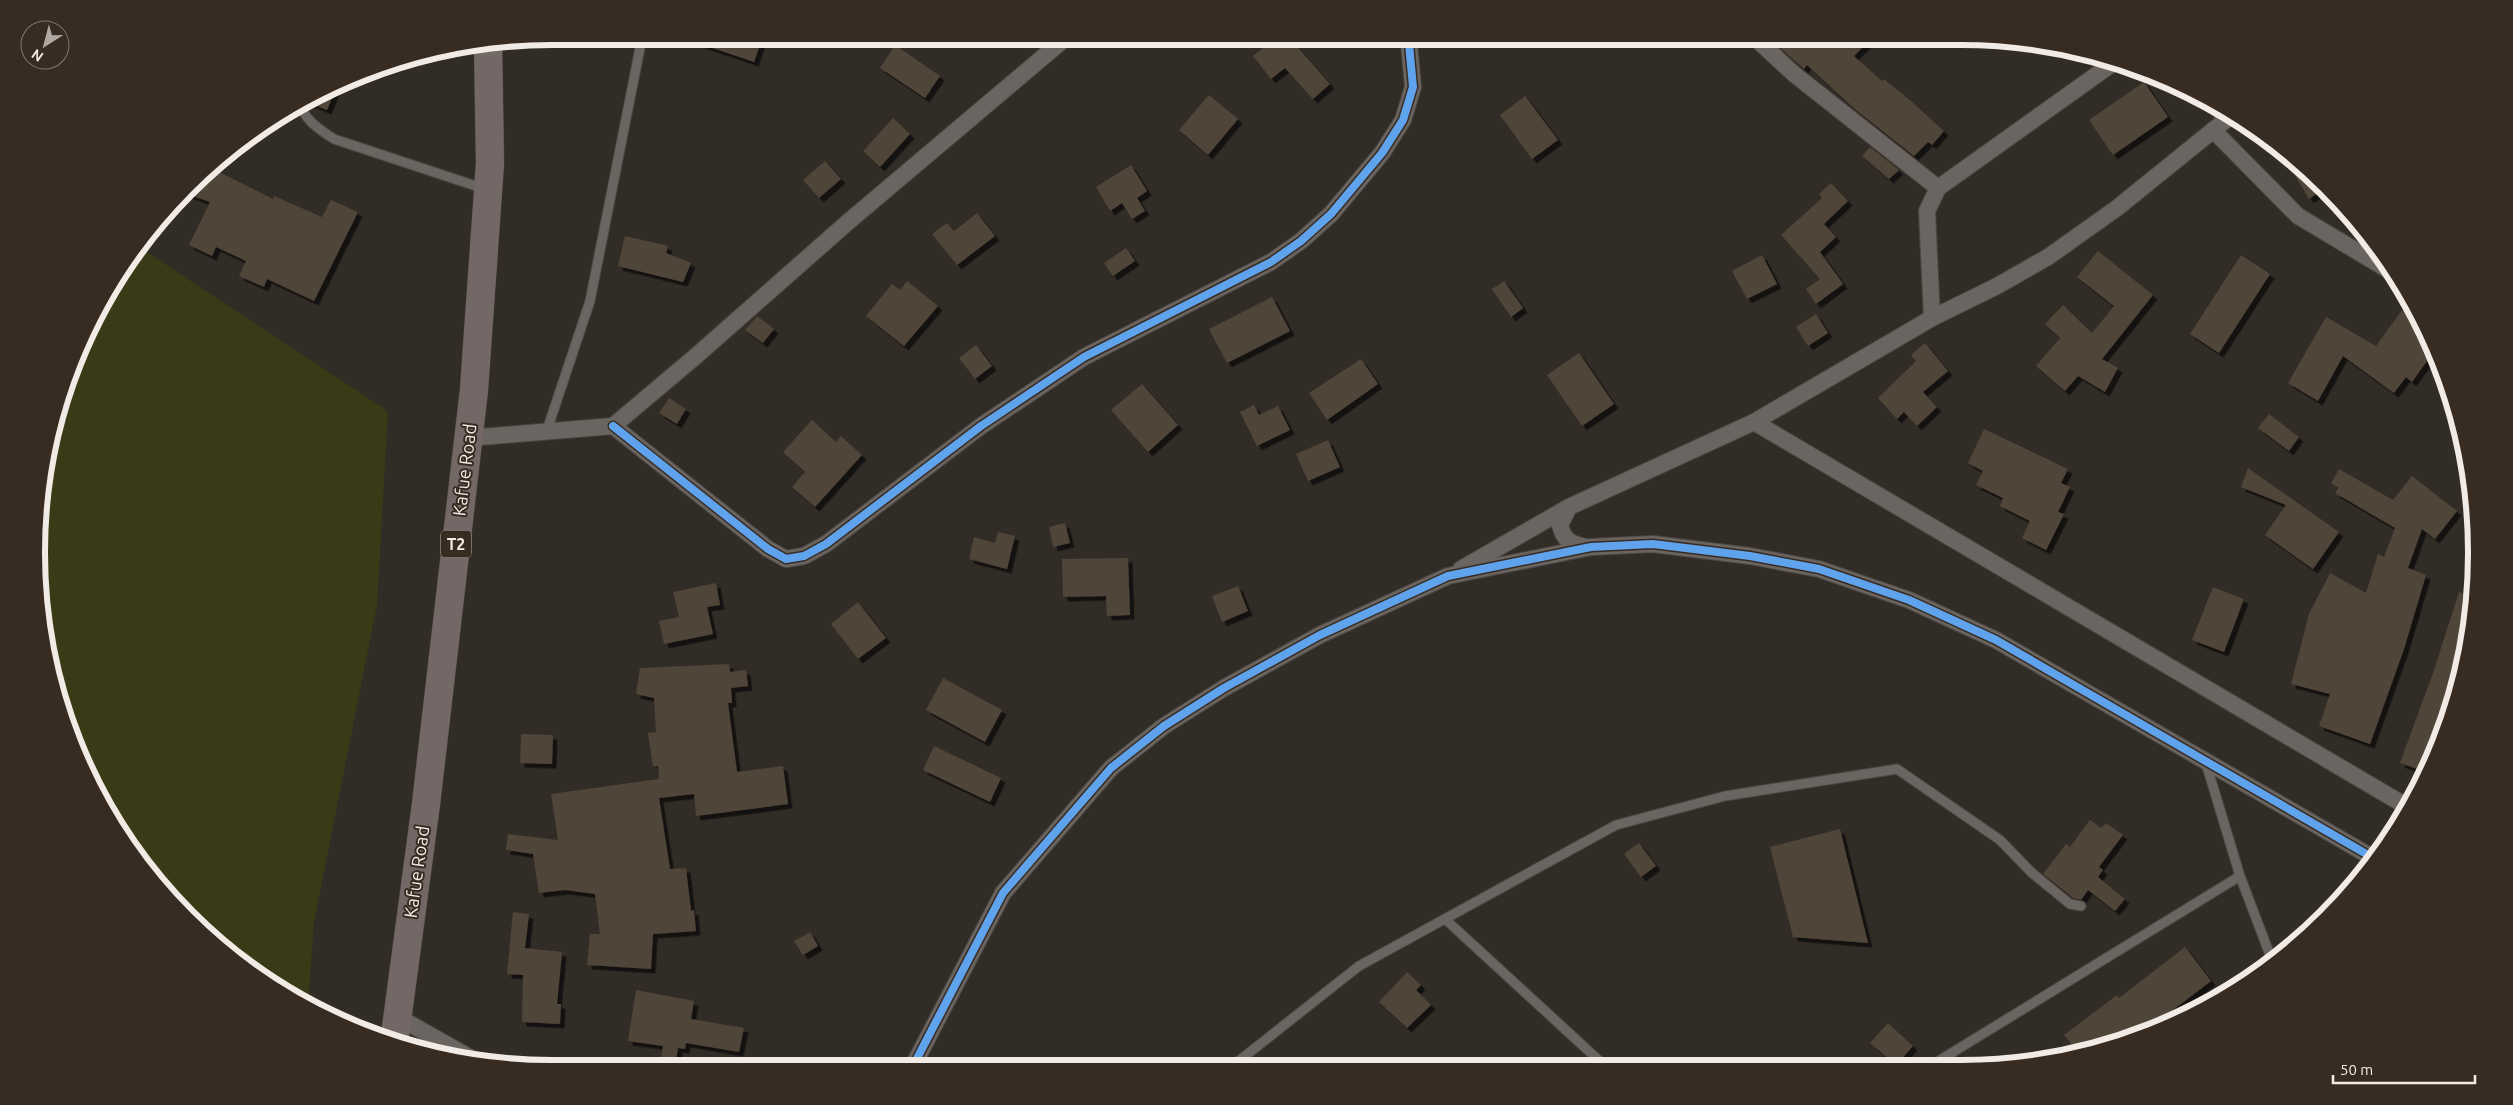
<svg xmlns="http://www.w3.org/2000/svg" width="2513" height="1105" viewBox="0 0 2513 1105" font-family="Ubuntu,sans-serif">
<defs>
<filter id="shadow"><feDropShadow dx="4.5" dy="4.5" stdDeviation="0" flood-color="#0009"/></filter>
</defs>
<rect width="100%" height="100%" fill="#322c27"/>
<path fill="#393a16" d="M139,247L388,411L377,605L314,922L308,1006L295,1000L212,941L164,893L106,811L64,719L46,653L36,552L46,452L64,386L105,295Z"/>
<path fill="#504439" filter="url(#shadow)" d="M686,36H763L754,62L686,39Z
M1278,36H1284L1290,44L1293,42L1330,84L1313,99L1285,68L1271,79L1253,56Z
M1787,36H1874L1854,56L1882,81L1884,79L1912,102L1944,131L1932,145L1928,142L1914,156L1857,111L1807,65L1804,69L1779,47Z
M895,45L940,76L925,98L880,68Z
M2144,82L2168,117L2113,155L2089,120Z
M337,86L327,110L307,102L306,100Z
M1209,95L1238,119L1208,155L1179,130Z
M1525,96L1558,140L1532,159L1500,115Z
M893,118L910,134L880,167L863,151Z
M1870,147L1899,170L1889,179L1862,156Z
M2284,152L2301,165L2324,189L2309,199L2282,154Z
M825,161L841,179L819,198L803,180Z
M1131,165L1147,191L1137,198L1145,211L1132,219L1122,203L1110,211L1096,187Z
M209,167L273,199L274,196L322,217L331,200L358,212L314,301L267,279L264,287L239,276L246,261L216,247L212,256L189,245L210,202L184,193Z
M1831,183L1848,201L1824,224L1836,237L1820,252L1843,284L1816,304L1806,289L1820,279L1781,235L1822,198L1819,194Z
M977,213L995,236L957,265L932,234L947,223L954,231Z
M625,236L668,246L666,253L691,263L683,282L618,266Z
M1126,248L1135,261L1113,276L1104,263Z
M2098,251L2153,295L2102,359L2118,368L2105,392L2078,376L2065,391L2036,366L2060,338L2045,324L2063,305L2092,333L2114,306L2077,277Z
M1762,255L1777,284L1747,299L1732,271Z
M2241,255L2270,274L2219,353L2190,334Z
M907,281L938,306L904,346L866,316L892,284L900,290Z
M1504,281L1523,308L1511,317L1492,289Z
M1272,297L1290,331L1227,363L1209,329Z
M2402,310L2424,326L2429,339L2423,348L2432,354L2412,382L2406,377L2394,393L2343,356L2318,401L2288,383L2326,317L2376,346Z
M1816,314L1828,333L1808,346L1796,327Z
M757,316L774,329L763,343L745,330Z
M1925,343L1948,371L1923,392L1937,407L1917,426L1904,412L1897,419L1878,398L1916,361L1911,355Z
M976,345L992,366L975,379L959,358Z
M1579,353L1614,404L1582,426L1547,375Z
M1361,359L1378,384L1327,420L1309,393Z
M1142,384L1178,425L1148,452L1111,410Z
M669,398L686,409L677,424L659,413Z
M1254,405L1259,415L1278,406L1290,430L1257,446L1240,412Z
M2269,414L2299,437L2289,451L2258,428Z
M812,420L836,442L841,436L862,455L815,507L792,487L805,472L783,452Z
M1984,429L2068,469L2061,483L2070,487L2058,512L2064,514L2046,550L2022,538L2030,521L2000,506L2003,498L1976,485L1983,471L1968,463Z
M1328,440L1340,467L1308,481L1296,454Z
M2248,468L2339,532L2313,569L2265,535L2286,505L2241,487Z
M2339,469L2393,500L2412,476L2457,511L2435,539L2422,529L2408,568L2426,575L2404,649L2370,744L2319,726L2330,694L2291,684L2309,614L2330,573L2366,593L2378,554L2384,557L2395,528L2335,493L2338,488L2331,483Z
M1065,523L1070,543L1053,547L1049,527Z
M998,532L1015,536L1007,569L969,559L974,537L995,543Z
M1128,558L1130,615L1107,616L1106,596L1063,597L1062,559Z
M716,583L720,605L707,607L713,634L664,644L659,621L679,617L673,592Z
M1238,586L1248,611L1222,622L1212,596Z
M2213,587L2244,599L2224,652L2192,640Z
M2459,592L2473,597L2472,620L2449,719L2423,771L2400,763L2434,670Z
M858,602L886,638L858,659L831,624Z
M729,664L730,672L746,670L748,686L731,688L732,703H728L737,772L783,766L788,804L696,816L694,794L659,798L670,869L686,868L691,911L694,910L696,931L653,934L651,969L587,965L590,934H600L595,894L565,890L539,893L533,854L506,850L508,834L558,840L551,794L659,779L658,766H653L648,733L656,732L654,698L636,694L640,668Z
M943,678L1002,710L985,742L926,710Z
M521,734L553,735L552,764L520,763Z
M934,746L1001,778L990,802L923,770Z
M2090,820L2101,828L2106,823L2123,835L2099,867L2103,870L2098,877L2125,899L2115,911L2088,890L2081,900L2073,898L2043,874L2066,844L2070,847Z
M1840,829L1868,943L1793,937L1770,847Z
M1639,843L1656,866L1641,877L1624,854Z
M513,912L529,914L525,948L562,952L557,1004H561L560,1024L522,1022L523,975L507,974Z
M810,932L818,946L803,955L794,941Z
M2185,947L2211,981L2143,1033L2077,1051L2064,1035L2117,995L2119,998Z
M1407,972L1421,985L1416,990L1431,1005L1407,1028L1379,1002Z
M636,990L694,1001L691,1019L744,1028L739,1052L686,1043L685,1049L678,1048L675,1066L660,1064L663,1046L628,1041Z
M1888,1023L1913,1046L1896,1065L1870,1043Z"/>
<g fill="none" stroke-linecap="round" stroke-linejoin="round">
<defs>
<path id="service" d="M301,103C302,119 322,131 334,139L485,189
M546,433L590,301L640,48
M2205,760L2240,876L2273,963
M1445,919L1605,1066
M1932,1065L2240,876
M1231,1067L1359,966L1616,825L1725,796L1897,769L2000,840L2032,873L2070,904L2081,906"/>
<path id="minor" d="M1753,36L1794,74L1938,188L1927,211L1932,318
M2216,104L2226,120
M2213,130L2298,216L2390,271
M1938,188L2116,61
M1754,422L2406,806
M613,426L768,549L786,559L804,556L826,544L981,426L1084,357L1271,262L1301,241L1331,214L1382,153L1403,120L1413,87L1409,44
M468,438L613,426L696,356L848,222L1068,36
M1569,507L1560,525C1564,541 1571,544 1586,547
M1461,569L1569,507L1754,422L1932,318L1997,286L2048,257L2117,208L2232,115
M398,1017L476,1061
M912,1068L1003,893L1111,768L1164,726L1224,688L1320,635L1448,576L1591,547L1653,544L1750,556L1819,569L1909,600L1996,640L2375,859"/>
<path id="trunk" d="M394,1043L426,804L474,390L490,163L488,43"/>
</defs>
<use href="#service" stroke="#4d4843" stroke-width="11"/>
<use href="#minor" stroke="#4d4843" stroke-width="18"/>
<use href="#trunk" stroke="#4d4843" stroke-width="29"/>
<use href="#service" stroke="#6a6561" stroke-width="9"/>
<use href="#minor" stroke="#6a6561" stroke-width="16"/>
<use href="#trunk" stroke="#746866" stroke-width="28"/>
<defs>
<path id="cycleway" d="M613,426L768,549L786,559L804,556L826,544L981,426L1084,357L1271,262L1301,241L1331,214L1382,153L1403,120L1413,87L1409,44
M912,1068L1003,893L1111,768L1164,726L1224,688L1320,635L1448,576L1591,547L1653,544L1750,556L1819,569L1909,600L1996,640L2375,859"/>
</defs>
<use href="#cycleway" stroke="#372b22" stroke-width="11"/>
<use href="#cycleway" stroke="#60a3ed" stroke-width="8"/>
</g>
<g text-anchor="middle" stroke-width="4" stroke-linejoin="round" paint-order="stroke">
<rect fill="#372b22" stroke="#bab1aa" stroke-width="1" x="441" y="530.5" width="30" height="27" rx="4"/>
<g font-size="16" font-weight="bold" fill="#f2eae4">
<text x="456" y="550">T2</text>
</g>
<g font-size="18" fill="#f2eae4" stroke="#372b22">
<text transform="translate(465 470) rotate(-83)" y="6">Kafue Road</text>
<text transform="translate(417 872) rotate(-82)" y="6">Kafue Road</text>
</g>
</g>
<path d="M0 0H2513V1105H0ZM552 45H1961A507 507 0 0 1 2468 552V553A507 507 0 0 1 1961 1060H552A507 507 0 0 1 45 553V552A507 507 0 0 1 552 45Z" fill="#372b22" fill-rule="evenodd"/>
<path fill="none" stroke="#f2eae4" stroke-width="6" d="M552 45H1961A507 507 0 0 1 2468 552V553A507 507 0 0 1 1961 1060H552A507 507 0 0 1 45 553V552A507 507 0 0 1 552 45Z"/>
<g transform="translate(45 45) rotate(216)"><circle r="24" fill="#372b22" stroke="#827770"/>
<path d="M0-4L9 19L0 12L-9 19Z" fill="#afa8a2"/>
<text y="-8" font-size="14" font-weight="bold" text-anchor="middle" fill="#f2eae4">N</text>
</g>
<path d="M2333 1075v8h142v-8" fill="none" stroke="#f2eae4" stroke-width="2.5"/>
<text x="2340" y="1075" font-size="15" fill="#f2eae4" stroke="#372b22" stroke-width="4" paint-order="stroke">50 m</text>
</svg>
